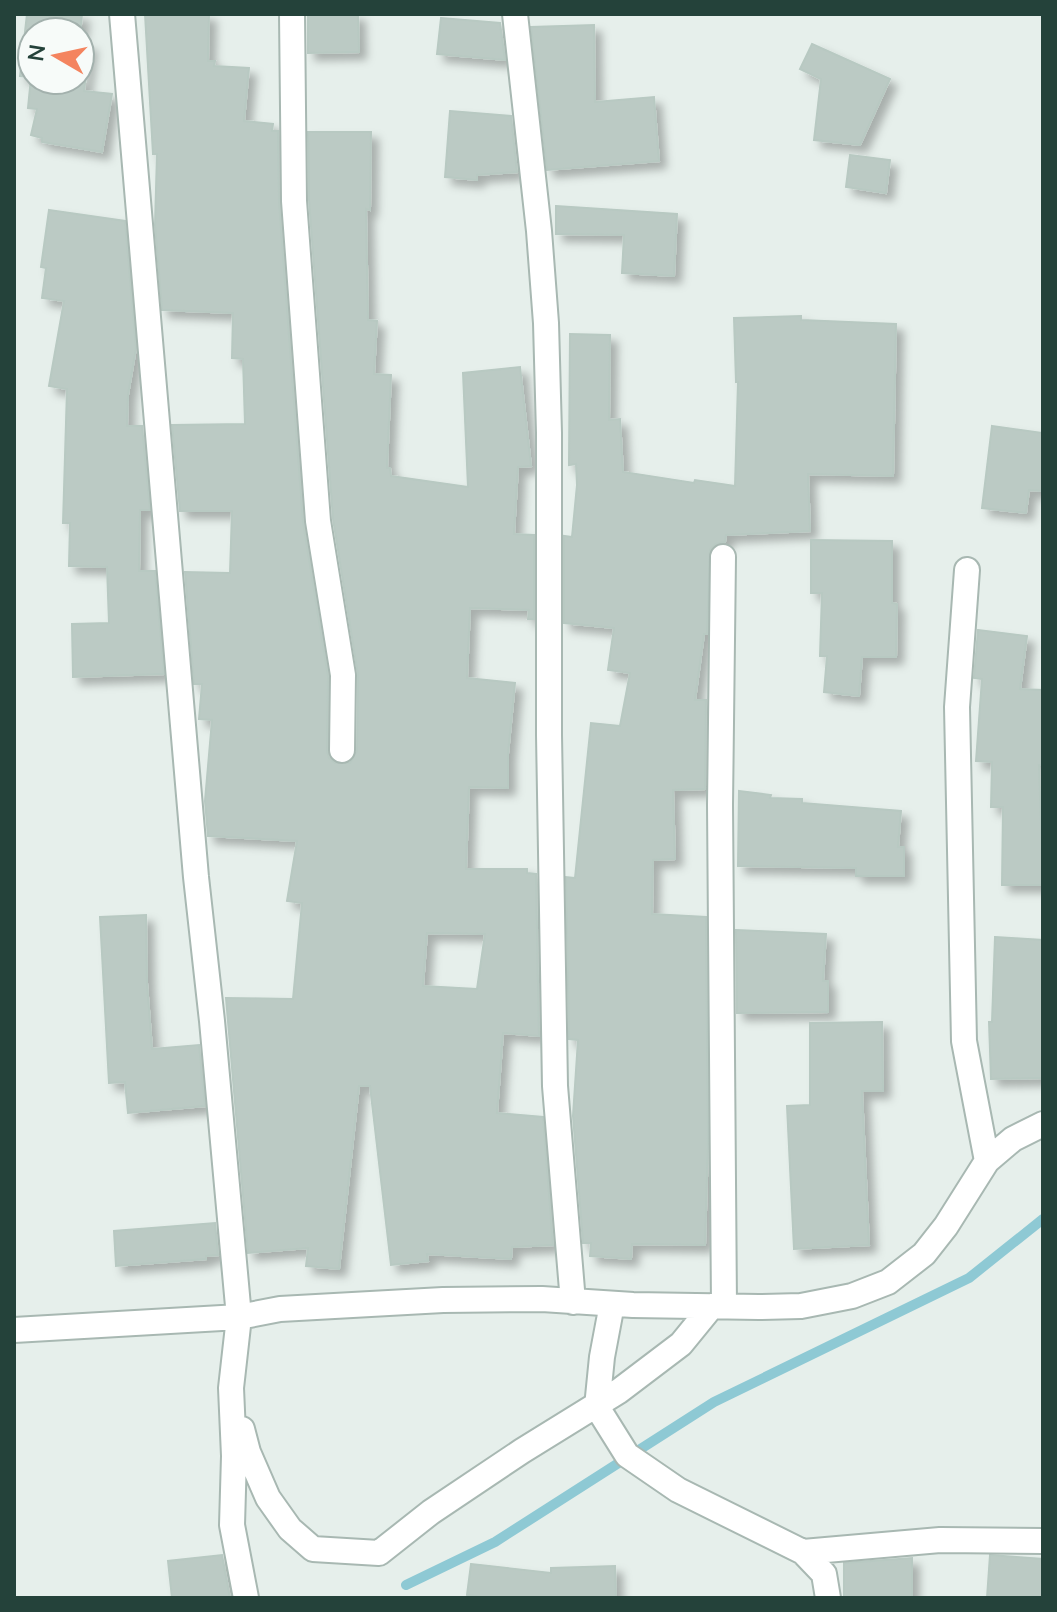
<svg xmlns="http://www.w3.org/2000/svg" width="1057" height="1612" viewBox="0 0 1057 1612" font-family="Mulish,sans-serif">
<defs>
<filter id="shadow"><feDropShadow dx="7" dy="7" stdDeviation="4" flood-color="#0004"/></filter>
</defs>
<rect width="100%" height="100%" fill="#e6efeb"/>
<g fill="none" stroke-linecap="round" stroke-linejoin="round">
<path stroke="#8ec9d4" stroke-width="10" d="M406,1585L495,1542L714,1402L969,1278L1043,1219"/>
</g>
<path fill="#bbcac4" stroke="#b8c9c2" stroke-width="2" fill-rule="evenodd" filter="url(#shadow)" d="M27,14H82L80,36V32H32V80H80V43L90,44L84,91L112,94L102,152L42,142V138L31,135L37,109L28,108L31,77L20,76Z
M145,14H209L208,61H215L214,66L249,68L244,121L273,124L272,131H278L279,202L303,522L328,676L327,751L329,758L335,763H350L357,751L358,675L333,519L309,200L308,132H371L370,210L366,209L368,320L377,321L374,374L391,375L387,468H390L391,476L468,487L463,373L520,367L531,466L518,467L514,534L534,535V619H528L529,610L470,608L467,678L515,683L508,754V788L469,787L466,869H527V873L536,874L539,1036L503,1033L497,1113L543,1117L553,1245L512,1247L511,1259L427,1254L428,1261L391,1265L370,1086H359L339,1269L306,1266L308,1248L248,1253L226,998L293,999L302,903L287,901L297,841L208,836L205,801L212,720L199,719L202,684H194L185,572L230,573L232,511H180L172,425L245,424L243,359L232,358L233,313L162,310L155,225L157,154H153ZM427,933L485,934L477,989L423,986Z
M308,14H358L359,52L308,53Z
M441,18L500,23L505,60L437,54Z
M594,25L595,102L654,97L659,161L547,170L531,27Z
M812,44L890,79L860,145L814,140L821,79L800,69Z
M450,111L511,116L517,172L477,175V180L445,177Z
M850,155L890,160L886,193L846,187Z
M556,206L677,214L674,276L622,273L624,235L556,234Z
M49,210L125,221L136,348L128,395L127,426H142L150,510H140L139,571H155L164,674L73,677L72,624L109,623L107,567L69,566L70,523H63L67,389L49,386L64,301L42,298L46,268L41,267Z
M801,316V320L896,324L893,476L808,474L810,531L726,535L725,542L716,544L710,550L707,634H704L695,700H706L705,789L673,790L675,859L653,860L652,914L706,917L708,1144L705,1245L632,1244L631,1259L590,1256L591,1243H583L573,1116L578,1040L569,1039L566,877L575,878L591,723L620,726L630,673L608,670L614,628L564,623V536L572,537L577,485L576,464L569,465L570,334L610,335L609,420L620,419L623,472L694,483L695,480L735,486L738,382H736L734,318Z
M992,426L1043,433V491L1029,490L1026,513L982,508Z
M811,540L892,541V603L897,604L896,657H862L859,696L824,692L827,656H820L822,593H811Z
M978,630L1027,636L1020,689L1043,690V765H1039L1043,885H1002L1003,807H991L992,762L976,761L982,679L974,678Z
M739,791L771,795L770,798L802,799V803L901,811L898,847H904V876H856V868L738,866Z
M146,915L147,983L152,1049L199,1045L205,1106L128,1113L125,1082L109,1083L100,917Z
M736,930L826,934L823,981H828V1012L737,1013Z
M995,937L1043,940V1078L991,1079L989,1022H992Z
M882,1022L883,1091H862L869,1245L794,1249L787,1106L810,1105V1023Z
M215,1223L218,1255L206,1256V1259L116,1266L114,1231Z
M222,1555L230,1598H172L168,1561Z
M990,1555L1043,1559V1598H987Z
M912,1558V1598H844V1563Z
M471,1564L551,1573V1568L615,1566L616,1598H488L467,1595Z"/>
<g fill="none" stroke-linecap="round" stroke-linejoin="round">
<defs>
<path id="street" d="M122,14L196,877L212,1021L239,1317L231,1388L234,1456L232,1525L246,1598
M292,14L294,201L318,521L343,675L342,750
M515,14L539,231L546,323L549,433V735L555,1086L573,1302
M723,557L720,805L724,1306
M967,570L957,707L964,1041L987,1161
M612,1304L602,1357L597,1407L627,1455L678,1490L803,1552L824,1574L828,1598
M14,1330L239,1317L280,1309L443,1300L542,1299L633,1305L759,1307L801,1306L852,1296L888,1282L924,1254L946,1226L987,1161L1013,1139L1043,1124
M242,1429L248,1452L268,1498L290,1529L313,1549L379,1553L431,1512L522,1451L619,1391L681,1344L712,1306
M803,1552L940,1540L1043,1541"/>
</defs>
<use href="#street" stroke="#a8b8b2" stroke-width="28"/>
<use href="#street" stroke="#fff" stroke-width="24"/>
</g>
<rect width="1057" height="1612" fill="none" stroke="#24423a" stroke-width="32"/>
<g transform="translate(56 56) rotate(279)"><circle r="38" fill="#f7fbf9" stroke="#a3b1ad" stroke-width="2"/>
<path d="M0-6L14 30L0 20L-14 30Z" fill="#f4845f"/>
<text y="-12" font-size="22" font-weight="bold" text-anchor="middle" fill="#24423a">N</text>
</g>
</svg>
